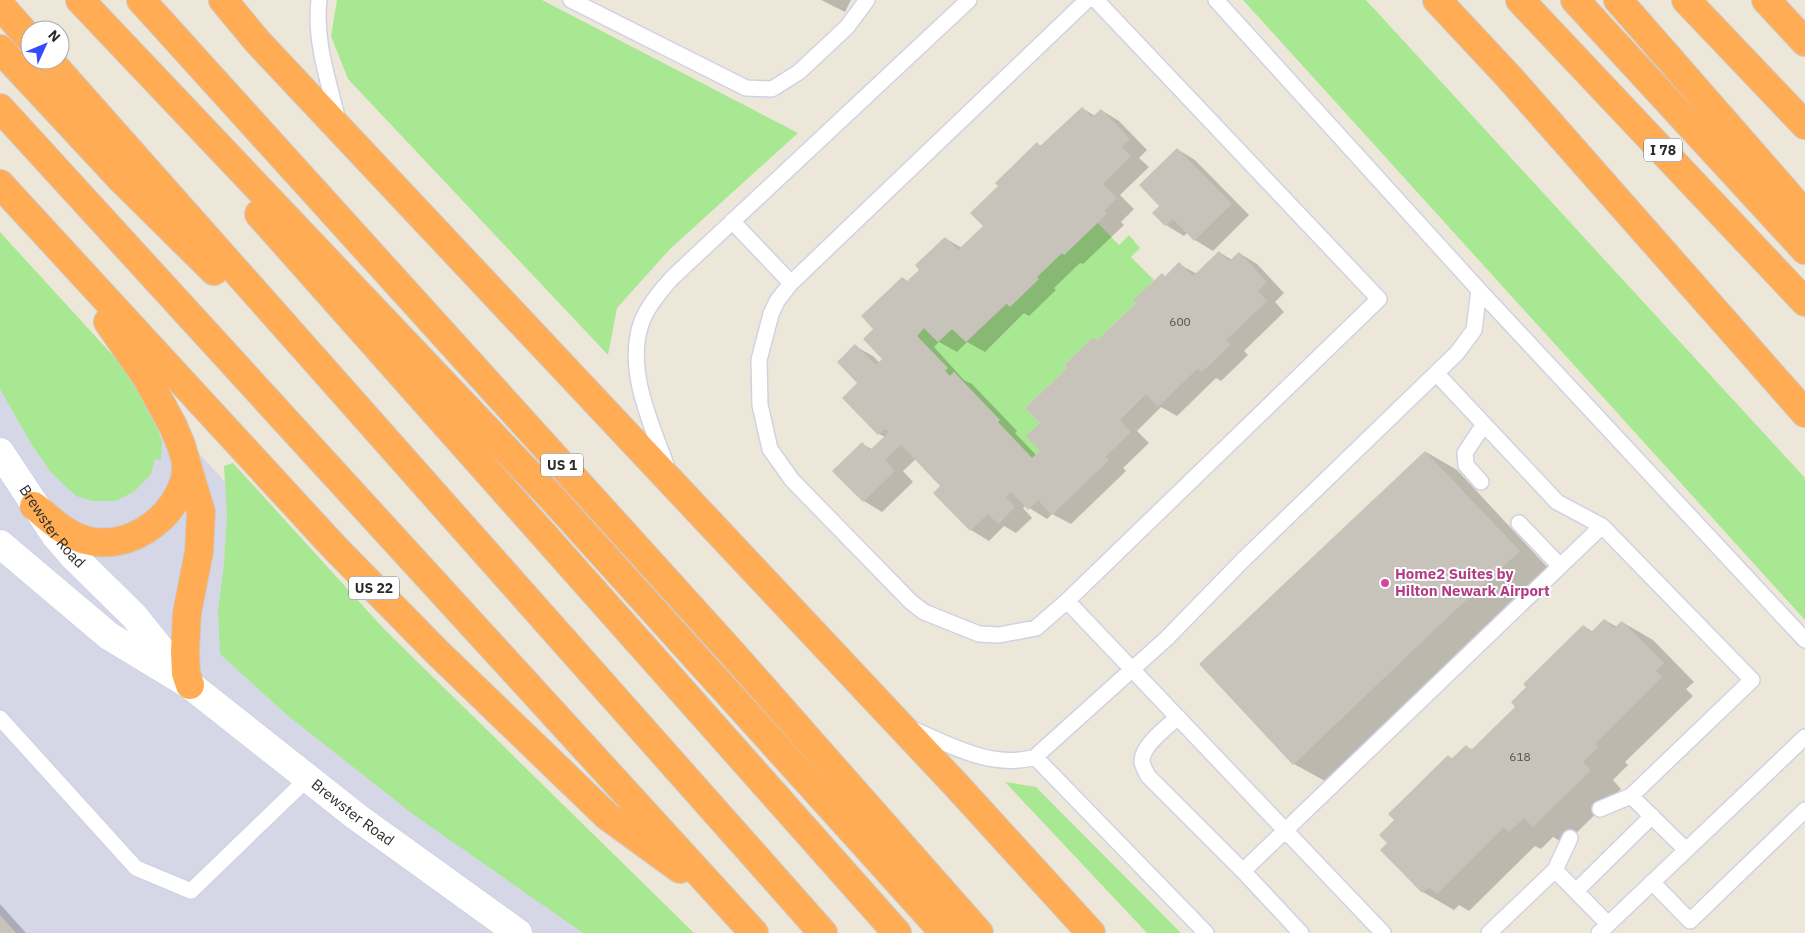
<svg xmlns="http://www.w3.org/2000/svg" width="1805" height="933" viewBox="0 0 1805 933" font-family="'IBM Plex Sans',sans-serif">
<rect width="100%" height="100%" fill="#ede7da"/>
<path fill="#d6d7e6" d="M0,236L292,555L670,933H0Z"/>
<path fill="#a9e892" d="M337,0H542L798,133L670,249L617,308L608,355L348,79L331,36Z
M1243,0H1366L1805,478V620Z
M1097,222L1119,245L1129,235L1140,248L1131,257L1154,280L1134,300L1136,303L1096,341L1093,338L1064,365L1067,368L1025,408L1040,423V451L1032,458L998,422L954,372L950,376L945,371L947,368L917,336L924,328L938,342L952,329L966,342L1062,253L1064,255Z
M0,232L118,361L151,410L162,442L161,460L155,459L151,474L135,491L116,501H92L76,496L63,484L50,471L32,445L0,389Z
M233,463L384,629L694,933H583L414,815L287,715L220,654L218,610L224,564L227,516L224,466Z
M1005,782L1036,787L1181,933H1147Z"/>
<path fill="#0003" d="M821,0H851L845,12Z
M1082,108L1095,116L1101,110L1119,121L1147,150L1139,158L1149,167L1120,195L1134,209L1121,222L1124,225L1083,264L1080,263L1054,288L1056,290L1029,316L1024,313L985,352L967,342L957,352L939,342L934,347L964,380L972,384L1017,431L1015,433L1037,456L1042,451V423L1068,368L1093,339L1098,341L1179,264L1197,274L1219,252L1232,260L1239,253L1257,264L1284,293L1275,302L1284,312L1244,351L1248,355L1221,381L1216,378L1177,416L1161,407L1137,431L1149,443L1123,468L1126,471L1071,524L1052,514L1047,519L1026,506L1023,508L1032,518L1016,533L1004,526L989,541L971,530L935,493L942,486L916,459L903,471L913,482L882,512L864,501L862,444L872,449L885,437L879,434L859,383L855,346L873,356L880,363L884,359L875,329L903,278L908,282L921,270L945,238L962,248L984,226L999,186L1037,144L1042,146Z
M1177,149L1195,160L1249,215L1213,251L1195,240L1187,233L1184,236L1166,225L1154,213L1161,206Z
M1426,452L1457,470L1550,570L1481,632L1325,781L1294,764Z
M1605,620L1617,627L1622,622L1653,640L1694,682L1686,689L1693,696L1625,762L1628,765L1613,780L1621,789L1565,844L1553,837L1541,849L1535,846L1469,911L1459,905L1454,910L1423,892L1382,850L1389,843L1396,820L1448,756L1453,759L1466,746L1473,750L1517,707L1584,626L1593,632Z
M0,904L26,933H0Z"/>
<path fill="#c8c3ba" d="M1082,107L1092,117L1101,109L1130,139L1122,147L1131,156L1103,184L1117,198L1104,211L1107,214L1064,255L1062,253L1037,277L1039,279L1010,307L1006,303L966,342L952,329L938,342L924,328L917,336L948,368L945,371L950,376L954,372L1000,420L998,422L1032,458L1040,451L1026,436L1040,423L1025,408L1067,368L1064,365L1093,337L1096,341L1136,303L1133,300L1162,273L1165,276L1179,262L1193,276L1219,251L1229,261L1239,252L1267,282L1258,291L1267,301L1226,340L1231,344L1202,372L1198,368L1158,407L1146,394L1120,420L1131,432L1105,457L1109,460L1052,515L1038,500L1028,510L1011,492L1006,497L1015,507L998,524L988,514L970,531L933,493L940,486L901,445L885,460L895,471L863,502L832,471L862,442L870,450L889,432L885,429L878,435L842,398L857,383L837,362L855,344L876,365L882,359L863,339L873,329L861,316L902,277L907,281L919,270L915,265L945,237L958,250L983,226L970,213L998,186L995,183L1037,142L1040,146Z
M1177,148L1232,204L1194,241L1173,219L1165,226L1152,213L1159,206L1139,185Z
M1425,451L1520,551L1450,615L1293,765L1199,664Z
M1604,619L1614,628L1622,621L1664,663L1656,671L1662,677L1595,744L1598,747L1583,762L1591,770L1533,827L1524,818L1509,832L1504,827L1437,894L1429,887L1422,893L1380,850L1387,843L1379,835L1394,820L1388,814L1448,755L1451,759L1466,745L1471,750L1515,707L1511,702L1526,687L1523,684L1583,625L1591,632Z
M0,915L16,933H0Z"/>
<g fill="none" stroke-linecap="round" stroke-linejoin="round">
<defs>
<path id="service" d="M319,0C314,41 329,82 338,121
M571,0L746,88L772,89L799,72L847,27L867,0
M1087,0L791,283L777,301L771,314L759,360L760,405L770,449L792,480L911,602L924,612L979,634L999,635L1036,628L1067,601L1379,299L1096,0
M732,221L791,283
M1479,290L1805,640
M1436,373L1557,502L1602,526
M668,470C652,425 624,369 642,321C649,304 661,290 673,277L969,0
M1481,482L1466,465L1465,453L1484,424
M1519,523L1560,566
M1067,601L1383,933
M1178,717C1167,727 1141,746 1142,762C1143,767 1146,772 1148,776L1243,871
M0,718L136,868L191,891L307,779
M910,728C948,744 992,770 1035,757L1167,638L1242,561L1457,353L1474,330L1479,290L1216,0
M1035,757L1206,933
M1631,796L1686,850
M1555,870L1608,924
M1652,882L1690,921L1805,810
M1576,891L1652,816
M1301,933L1243,871L1602,526L1752,680L1631,796L1600,809
M1489,933L1555,870L1570,838
M1599,933L1805,737"/>
<g id="tertiary">
<path id="s1" d="M0,452L55,535L74,557L134,616L178,671"/>
<path id="s2" d="M0,544L109,636L190,685L357,817L518,933"/>
</g>
<path id="motorway" d="M80,0L553,499L939,927L947,933
M141,0L732,653L979,933
M223,0L257,41L957,786L1091,933
M1437,0L1509,77L1805,413
M1520,0L1805,302
M1575,0L1805,250
M1618,0L1805,214
M1686,0L1805,125
M1766,0L1805,42
M0,5L30,39
M0,49L120,178L214,271
M49,60L823,933
M0,108L754,933
M0,184L335,548L438,653L607,816L680,869
M259,214L897,933
M108,322L147,378L173,426L181,445L201,512L199,552L187,613L185,652L186,673L190,685
M34,506C50,519 65,534 85,540C128,551 170,522 184,482C186,476 186,469 186,463"/>
</defs>
<use href="#service" stroke="#d0d2e4" stroke-width="18"/>
<use href="#tertiary" stroke="#d0d2e4" stroke-width="30"/>
<use href="#motorway" stroke="#ccc" stroke-width="30"/>
<use href="#service" stroke="#fff" stroke-width="15"/>
<use href="#tertiary" stroke="#fff" stroke-width="28"/>
<use href="#motorway" stroke="#ffac54" stroke-width="28"/>
</g>
<circle fill="#d1479c" stroke="#fff" stroke-width="2" cx="1385" cy="583" r="5"/>
<g text-anchor="middle" stroke-width="4" stroke-linejoin="round" paint-order="stroke">
<g font-size="12" fill="#52504e">
<text x="1180" y="326">600</text>
<text x="1520" y="761">618</text>
</g>
<g fill="#fff" stroke="#6a6a6a" stroke-width="1">
<rect x="1644" y="138.5" width="38" height="23" rx="4"/>
<rect x="541" y="453.5" width="42" height="23" rx="4"/>
<rect x="349" y="576.5" width="50" height="23" rx="4"/>
</g>
<g font-size="14" font-weight="bold" fill="#2a2a2a">
<text x="1663" y="155">I 78</text>
<text x="562" y="470">US 1</text>
<text x="374" y="593">US 22</text>
</g>
<g font-size="15" fill="#2a2a2a" stroke="#fff">
<text dy="5" stroke="none"><textPath href="#s1" startOffset="91">Brewster Road</textPath></text>
<text dy="5" stroke="none"><textPath href="#s2" startOffset="444">Brewster Road</textPath></text>
</g>
<g font-size="15" font-weight="bold" fill="#b23c85" stroke="#fff" text-anchor="start">
<text x="1395" y="579">Home2 Suites by<tspan x="1395" dy="17">Hilton Newark Airport</tspan></text>
</g>
</g>
<g transform="translate(45 45) rotate(46)"><circle r="24" fill="#ffffff" stroke="#aaaaaa"/>
<path d="M0-4L9 19L0 12L-9 19Z" fill="#364bff"/>
<text y="-8" font-size="14" font-weight="bold" text-anchor="middle" fill="#2a2a2a">N</text>
</g>
</svg>
